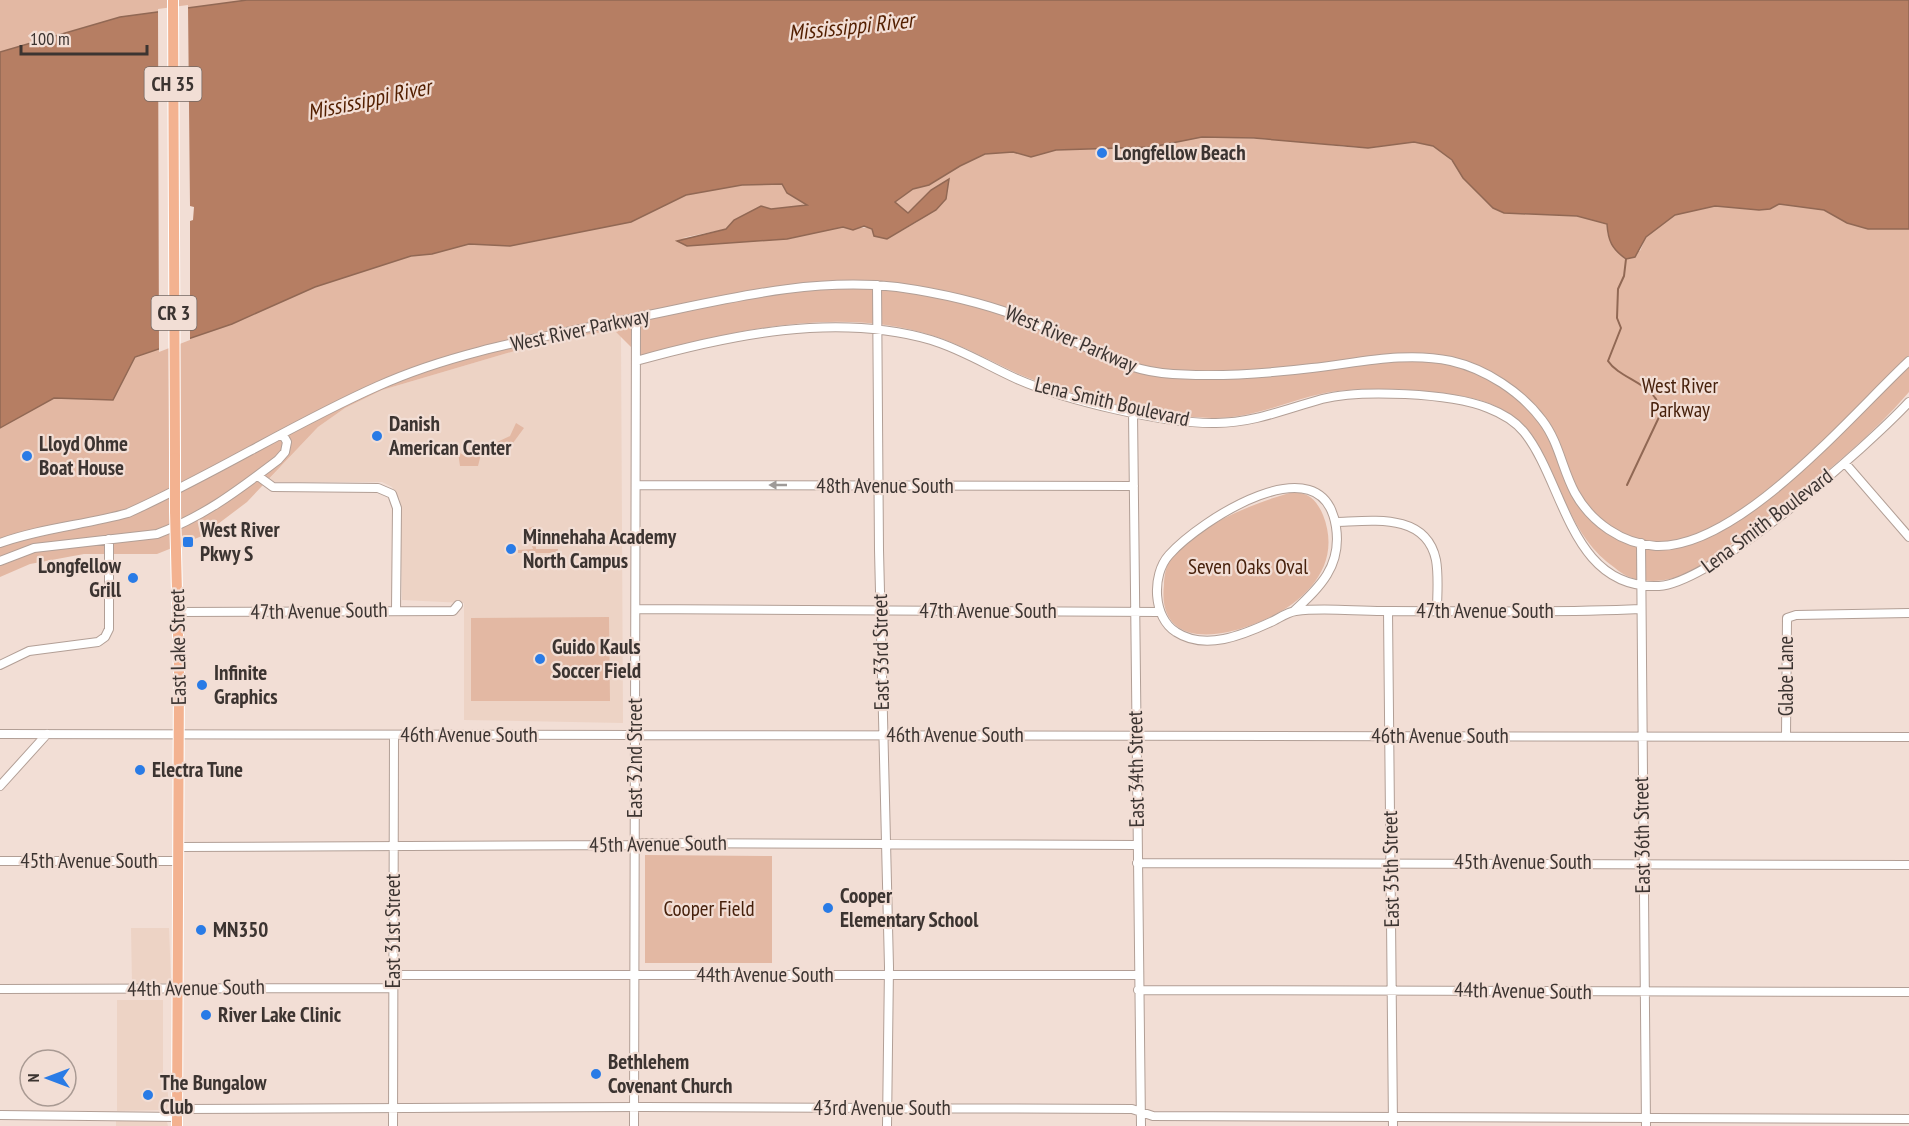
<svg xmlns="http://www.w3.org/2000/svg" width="1909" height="1126" viewBox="0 0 1909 1126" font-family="'PT Sans Narrow',sans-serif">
<rect width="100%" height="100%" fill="#f2ded5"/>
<path fill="#edd3c5" d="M614,330L621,336L623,723L464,720V603L402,600L400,500L392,487L382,482H273L269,479L318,427L345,408L382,390L545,342Z
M131,928H169L171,980L168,983L132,984Z
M117,1000H163V1078H166L169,1104L166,1110L117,1111Z
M116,1121H161L167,1122L168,1126H116Z"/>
<path fill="#e3b8a3" d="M0,0H247L120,17L0,52Z
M1202,137C1236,138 1269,139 1303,142C1324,144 1346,148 1367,148C1390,148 1413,136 1435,147C1463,163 1472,200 1504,213L1577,216L1607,224L1608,236L1640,251L1646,237L1675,215L1715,206L1759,210L1770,209L1779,204L1825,210L1847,223L1868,229H1909V392C1864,445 1806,489 1750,530C1731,544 1712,561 1690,572C1676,579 1657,583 1641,580C1631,579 1622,574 1615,568C1551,524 1562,434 1491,404C1455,389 1364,385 1325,393C1286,401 1253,419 1212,418C1157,417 1072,396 1021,375C992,362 965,346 934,336C839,305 734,330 640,356L614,330L545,342L382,390L345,408L318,427L247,502L202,536L157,554H84L30,564L0,577V428L54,398L113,400L135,357L232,324L315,287L411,256L432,254L469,244L510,246L631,222L686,195L742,185L782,184L787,193L808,205L771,209L734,220L726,229L682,238L843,227C854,230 862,226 872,229L874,236L887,239L917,222L946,199L948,180L931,190L907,213L895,202L913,189L929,185L960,166L985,154L1013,152L1031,157L1056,150L1152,147Z
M516,423L524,428L507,451L495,443L510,436Z
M482,450L478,466H460L458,452L467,457Z
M1294,492C1310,493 1317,501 1323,515C1348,578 1283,620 1228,632C1189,640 1159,629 1164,585C1164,577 1166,565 1171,558C1191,528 1260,500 1294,492Z
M534,526L536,549H558V553H518V550L533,549L526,529Z
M609,617L610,701H471V618Z
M645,855L772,856V963H645Z"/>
<path fill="#b67e63" stroke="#916854" stroke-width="1.5" d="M247,0H1909V229H1868L1847,223L1824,210L1779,204L1770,209L1759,210L1715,206L1675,215L1646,237L1635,257L1626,259C1612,249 1608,241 1607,224L1577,216L1504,213L1493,208L1463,178L1452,160L1433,146L1414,142L1368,148L1254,138L1202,137L1152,147L1056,150L1031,157L1013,152L985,154L960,166L929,185L913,189L895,202L908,213L931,190L949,179L946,199L936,210L887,239L874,236L872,229L864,226L853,230L843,227L787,239L687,246L677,241L726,229L734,220L761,206L771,209L807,205L787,193L782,184L742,185L686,195L631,222L510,246L469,244L432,254L411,256L315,287L232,324L135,357L113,400L54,398L0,428V52L120,17Z"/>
<path fill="#f2ded5" d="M188,5L190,206L194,207L193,220L190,221V340L159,352L158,9Z"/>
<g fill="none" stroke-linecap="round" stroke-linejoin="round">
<path stroke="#916854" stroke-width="2" d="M1626,259L1624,276L1618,289L1617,318L1621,328L1608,361C1621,381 1661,384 1660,415L1627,485"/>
<defs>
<path id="minor" d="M877,285L879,550L889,967L887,1126
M636,361C729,335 836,312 931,340C961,349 988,366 1017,379C1065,400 1164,424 1216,423C1253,423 1286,409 1322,399C1361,389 1450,393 1488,408C1501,413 1515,421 1524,432C1565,483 1570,590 1659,586C1713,583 1869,445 1909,402
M1133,412L1141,1126
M1845,463L1909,537
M258,476L273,487L378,488L392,494L397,508L396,610
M636,485L1134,486
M1335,522C1372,521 1426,512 1436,560C1439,577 1437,595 1437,611
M0,543C41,528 85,525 128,513C213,475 292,424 378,386C460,349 551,336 639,317C724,300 809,277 897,287C947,294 995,305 1042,326C1082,343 1117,368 1162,373C1212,378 1263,374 1312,368C1358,363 1405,351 1451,361C1486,369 1521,392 1542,420C1559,442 1562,469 1575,493C1591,522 1622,544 1656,546C1739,549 1851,415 1909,361
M1641,543L1646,1126
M0,561L34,548L157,534C205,516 238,490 278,460L285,452L287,442L283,435
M636,609L1159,612
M1294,611C1320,587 1342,566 1336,527C1323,440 1199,521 1169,555C1151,575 1153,618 1176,632C1205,651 1243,635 1271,622C1278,619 1287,612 1296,611C1326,607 1360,612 1391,611C1474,611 1557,613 1640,609
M1388,611L1393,1126
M178,612L453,611L458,605
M0,665L29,651L98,642L105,637L109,629V539
M0,734L1909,737
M1786,736L1787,618L1796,615L1909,613
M0,786L47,734
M178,847L635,845L644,843L1137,845
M0,861H178
M1137,863L1909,865
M393,975H1138
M0,989L393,988
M1138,990L1909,992
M177,1109L643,1107L1132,1109L1153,1116L1909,1119
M0,1115L178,1117
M393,1126L394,735
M634,1126L636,318"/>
<path id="major" d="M173,0L175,458
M175,511L179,673L177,1126"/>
</defs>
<use href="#minor" stroke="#b29f96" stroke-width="10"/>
<use href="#major" stroke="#fff" stroke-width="12"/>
<use href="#minor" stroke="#fff" stroke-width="8"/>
<use href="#major" stroke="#f3b290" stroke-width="10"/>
<defs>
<path id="major-bridge" d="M175,458V511"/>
</defs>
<use href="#major-bridge" stroke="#fff" stroke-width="12" stroke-linecap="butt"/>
<use href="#major-bridge" stroke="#f3b290" stroke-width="10"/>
</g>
<defs><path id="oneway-solid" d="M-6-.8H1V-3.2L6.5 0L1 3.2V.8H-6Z" transform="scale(1.5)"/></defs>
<use fill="#9e9a98" href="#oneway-solid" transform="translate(778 485) rotate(-180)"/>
<g fill="#297be6" stroke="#f2ded5" stroke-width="2">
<circle cx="1102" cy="153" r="6"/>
<circle cx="377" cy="436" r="6"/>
<circle cx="27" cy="456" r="6"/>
<rect x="182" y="536" width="12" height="12" rx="3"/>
<circle cx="511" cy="549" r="6"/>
<circle cx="133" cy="578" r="6"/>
<circle cx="540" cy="659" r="6"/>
<circle cx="202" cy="685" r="6"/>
<circle cx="140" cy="770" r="6"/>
<circle cx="828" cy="908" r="6"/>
<circle cx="201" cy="930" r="6"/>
<circle cx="206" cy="1015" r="6"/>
<circle cx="596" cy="1074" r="6"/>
<circle cx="148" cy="1095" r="6"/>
</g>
<g text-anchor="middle" stroke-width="4.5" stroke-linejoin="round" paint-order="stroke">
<g fill="#f2ded5" stroke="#736762" stroke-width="1.5">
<rect x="144.5" y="67" width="57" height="34" rx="4.5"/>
<rect x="151.5" y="296" width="45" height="34" rx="4.5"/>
</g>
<g font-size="20" font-weight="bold" fill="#3c3431">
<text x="173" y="91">CH 35</text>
<text x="174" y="320">CR 3</text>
</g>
<g font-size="21" font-weight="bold" fill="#3c3431" stroke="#f2ded5" text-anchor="start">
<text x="1114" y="160">Longfellow Beach</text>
<text x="389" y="431">Danish<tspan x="389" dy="24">American Center</tspan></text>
<text x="39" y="451">Lloyd Ohme<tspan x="39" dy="24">Boat House</tspan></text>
<text x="200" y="537">West River<tspan x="200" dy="24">Pkwy S</tspan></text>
<text x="523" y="544">Minnehaha Academy<tspan x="523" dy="24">North Campus</tspan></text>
<text x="121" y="573" text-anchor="end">Longfellow<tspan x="121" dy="24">Grill</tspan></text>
<text x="552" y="654">Guido Kauls<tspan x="552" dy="24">Soccer Field</tspan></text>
<text x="214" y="680">Infinite<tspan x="214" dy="24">Graphics</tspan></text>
<text x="152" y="777">Electra Tune</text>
<text x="840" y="903">Cooper<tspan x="840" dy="24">Elementary School</tspan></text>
<text x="213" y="937">MN350</text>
<text x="218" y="1022">River Lake Clinic</text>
<text x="608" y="1069">Bethlehem<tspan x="608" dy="24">Covenant Church</tspan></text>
<text x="160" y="1090">The Bungalow<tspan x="160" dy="24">Club</tspan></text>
</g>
<g font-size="21" fill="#3c3431" stroke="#f2ded5">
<text transform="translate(580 330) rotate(-12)" y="7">West River Parkway</text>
<text transform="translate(1071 339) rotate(23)" y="7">West River Parkway</text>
<text transform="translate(1112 402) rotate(13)" y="7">Lena Smith Boulevard</text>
<text x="885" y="493">48th Avenue South</text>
<text transform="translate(1767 521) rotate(-37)" y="7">Lena Smith Boulevard</text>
<text transform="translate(319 611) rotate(-1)" y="7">47th Avenue South</text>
<text x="988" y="618">47th Avenue South</text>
<text x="1485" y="618">47th Avenue South</text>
<text transform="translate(178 647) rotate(-91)" y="7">East Lake Street</text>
<text transform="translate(881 652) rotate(-91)" y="7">East 33rd Street</text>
<text transform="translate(1786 676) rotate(-90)" y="7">Glabe Lane</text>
<text x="469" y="742">46th Avenue South</text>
<text x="955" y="742">46th Avenue South</text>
<text x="1440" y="743">46th Avenue South</text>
<text transform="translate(635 758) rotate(-90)" y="7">East 32nd Street</text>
<text transform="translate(1136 769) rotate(-91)" y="7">East 34th Street</text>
<text transform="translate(1642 835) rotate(-91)" y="7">East 36th Street</text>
<text transform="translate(658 844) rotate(-1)" y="7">45th Avenue South</text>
<text x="89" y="868">45th Avenue South</text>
<text x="1523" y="869">45th Avenue South</text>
<text transform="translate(1391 869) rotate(-91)" y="7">East 35th Street</text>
<text transform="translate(393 931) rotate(-90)" y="7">East 31st Street</text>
<text x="765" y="982">44th Avenue South</text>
<text transform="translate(196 988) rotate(-1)" y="7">44th Avenue South</text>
<text transform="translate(1523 991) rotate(1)" y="7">44th Avenue South</text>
<text x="882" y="1115">43rd Avenue South</text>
</g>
<g font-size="21" fill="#47210c" stroke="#f2ded5">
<text x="1680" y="393">West River<tspan x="1680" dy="24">Parkway</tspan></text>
<text x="1248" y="574">Seven Oaks Oval</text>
<text x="709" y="916">Cooper Field</text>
</g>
<g font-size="22" font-style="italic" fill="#531f00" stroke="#f2ded5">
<text transform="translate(851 26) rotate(-6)" y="8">Mississippi River</text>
<text transform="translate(369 99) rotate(-12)" y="8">Mississippi River</text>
</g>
</g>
<g transform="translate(48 1078) rotate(270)"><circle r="28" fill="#f2ded5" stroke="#a99a93" stroke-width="1.5"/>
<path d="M0-4.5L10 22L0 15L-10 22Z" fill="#297be6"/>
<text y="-9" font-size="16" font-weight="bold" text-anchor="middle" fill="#3c3431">N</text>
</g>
<path d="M21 45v9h126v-9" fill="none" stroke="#3c3431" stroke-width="3"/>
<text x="30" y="45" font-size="18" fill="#3c3431" stroke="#f2ded5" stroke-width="4.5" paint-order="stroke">100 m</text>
</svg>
